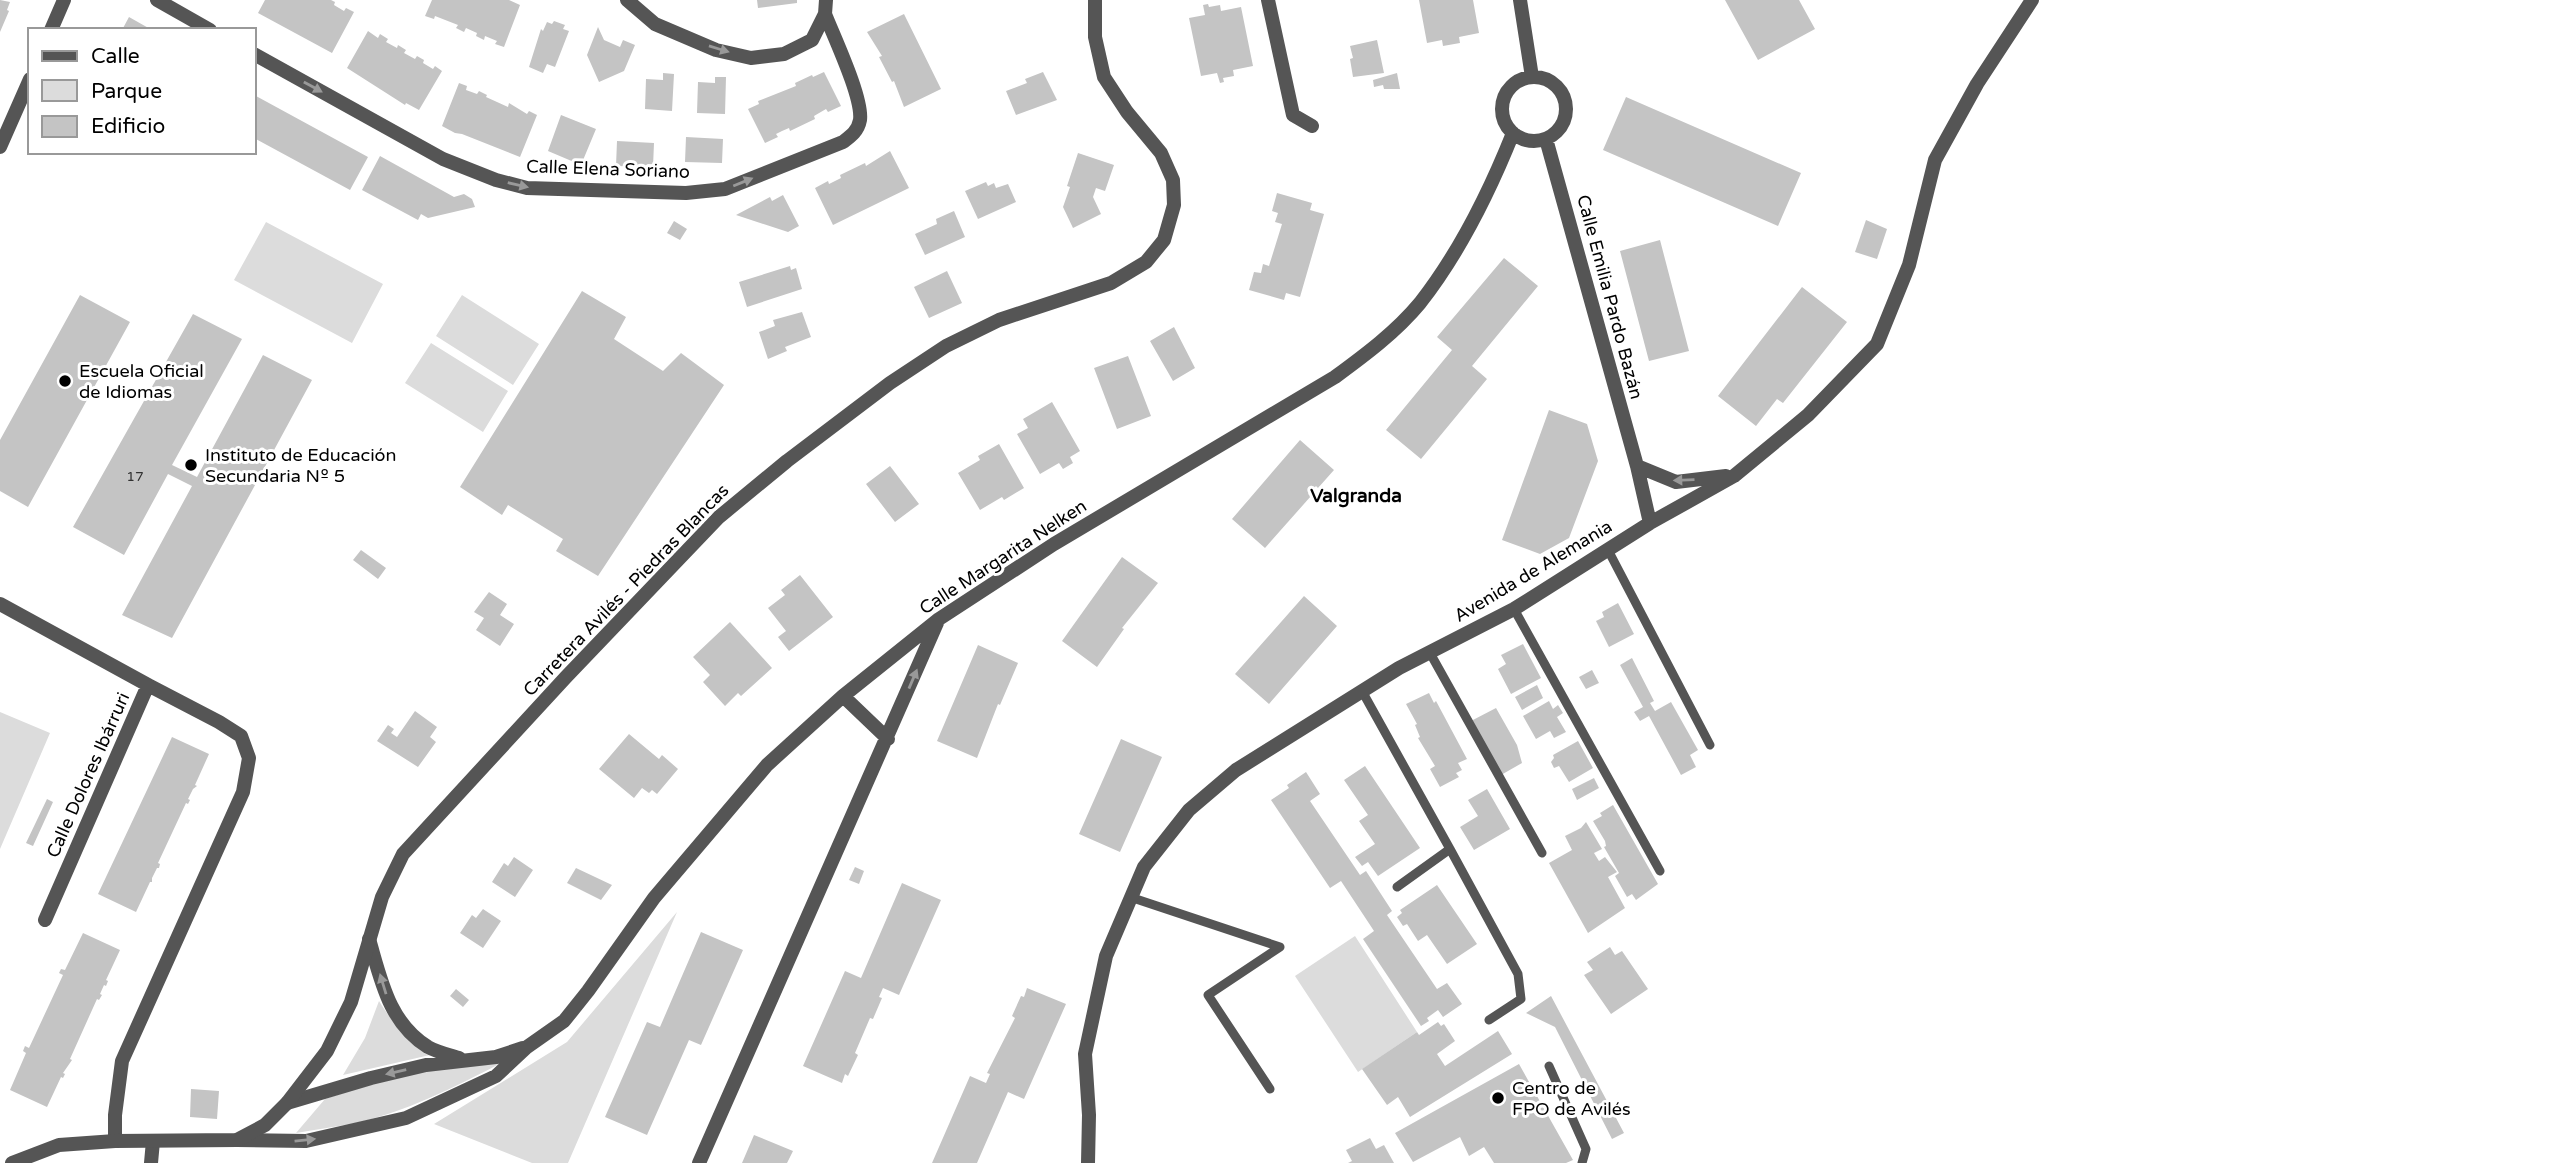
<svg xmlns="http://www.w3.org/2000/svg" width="2562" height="1163" viewBox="0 0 2562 1163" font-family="'Varela Round',sans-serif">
<rect width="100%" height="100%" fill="#fff"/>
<path fill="#dcdcdc" d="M266,222L383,284L352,343L234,280Z
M462,295L539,344L513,385L436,336Z
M431,343L508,391L483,432L405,383Z
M0,712L50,733L0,849Z
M677,912L568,1163H532L434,1124L567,1042Z
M1355,936L1417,1032L1358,1072L1295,976Z
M379,1001C393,1024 408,1039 430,1055L343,1075L365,1038Z
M503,1062C455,1087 404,1113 351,1124C333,1127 314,1130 296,1133L325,1099L386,1079L427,1070Z"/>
<path fill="#c4c4c4" d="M0,0L10,2L7,10L9,11L0,32Z
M265,0H331L335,2L334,5L344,11L346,8L354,12L332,53L258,13Z
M432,0H509L520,5L504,47L495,44L497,41L485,36L484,40L476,36L477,33L466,28L464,32L456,28L458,25L435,16L434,19L425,16Z
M757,0H797V3L758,8Z
M1419,0H1473L1479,33L1459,37L1460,43L1443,46L1442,40L1427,43Z
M1725,0H1799L1815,29L1758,60Z
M1208,4L1209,7L1220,5L1221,11L1241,7L1253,66L1233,70L1234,76L1223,78L1224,82L1220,83L1217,73L1201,76L1189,18L1205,15L1203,5Z
M904,14L941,89L904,107L894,81L892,82L879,57L882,56L867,32Z
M129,17L152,30H122Z
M554,21L565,25L563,29L569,31L555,67L547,64L543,73L529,67L541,29L543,31L547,22L552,24Z
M598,27L604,40L620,47L623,40L635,45L624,71L599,82L587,55Z
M368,31L378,38L380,34L388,39L386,42L397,48L398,45L406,50L404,53L415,59L417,56L424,60L423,63L433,69L435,66L442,71L419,110L406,103L405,105L347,68Z
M1377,40L1384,73L1353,77L1350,59L1353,58L1350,46Z
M824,72L841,106L828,112L826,109L814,116L815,119L790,131L789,128L782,131L776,134L778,137L765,143L748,109L759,104L758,101L796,86L795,83L812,75L813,77Z
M1043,72L1057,100L1016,115L1006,91L1027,83L1025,79Z
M663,73L674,74L672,111L645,109L646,79L663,80Z
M1397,73L1400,89H1384L1383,85L1374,87L1373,80Z
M715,77H726L725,114L697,113L698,82L715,83Z
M459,83L467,86L466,90L477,94L479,91L487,95L486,97L508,107L509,103L527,114L529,111L537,115L520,157L462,134L455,133L442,126Z
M256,96L368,157L350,190L254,138V100Z
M1626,97L1801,173L1778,226L1603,150Z
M561,115L596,129L581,165L548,151Z
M686,137L723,139L722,163L685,162Z
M617,141L654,143L653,167L616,166Z
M890,151L909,188L833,225L815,188L828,181L829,184L841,178L840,175L865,163L866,166Z
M1078,153L1114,165L1105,191L1096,188L1093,197L1101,214L1073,228L1063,207L1070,187L1067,186Z
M380,156L454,197L464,194L472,199L475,207L428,218L421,214L418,220L362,190Z
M986,182L988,186L994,183L996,188L1008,184L1016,202L978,219L965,191Z
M1277,193L1312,203L1310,210L1324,214L1300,297L1286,293L1284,300L1249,290L1254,272L1261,273L1263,264L1269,266L1282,224L1275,222L1278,213L1272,211Z
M783,195L799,226L788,232L736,215L770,197L772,201Z
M954,211L965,237L925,255L915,234L937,224L936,219Z
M1866,220L1887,229L1877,259L1855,252Z
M674,221L687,229L680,240L667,233Z
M1660,240L1689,351L1649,361L1620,251Z
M1504,258L1538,286L1472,366L1487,379L1421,459L1386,430L1452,350L1437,337Z
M790,266L791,270L796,268L802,289L747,307L739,282Z
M947,271L962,303L929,318L914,287Z
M1802,287L1847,322L1783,403L1777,399L1756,426L1718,396Z
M582,291L626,317L614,339L663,371L681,353L724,385L598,576L556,551L563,539L508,505L502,515L460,487Z
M80,295L130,322L28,507L0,491V440Z
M802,312L811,337L785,347L787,351L768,359L759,332L775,326L773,320Z
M193,314L242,339L172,465L197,477L263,355L312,380L172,638L122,615L192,486L168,474L124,555L73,527Z
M1174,327L1195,368L1173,381L1150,341Z
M1128,356L1151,416L1117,429L1094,368Z
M1052,402L1080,451L1070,457L1073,463L1063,469L1059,463L1040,474L1017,434L1028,428L1023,419Z
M1549,410L1587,424L1598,461L1569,538L1540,554L1502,540Z
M1300,440L1334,470L1318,488L1316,486L1308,494L1311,496L1265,548L1232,519Z
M999,444L1024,488L1004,500L1002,497L980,510L958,473L980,460L978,456Z
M890,466L919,504L895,522L866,484Z
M361,550L386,568L378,579L353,560Z
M1122,557L1158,583L1122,628L1124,629L1097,667L1062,641Z
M800,575L833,617L789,651L778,637L786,631L768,608L785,595L781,590Z
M489,592L507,604L500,615L514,624L500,646L476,630L484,618L474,612Z
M1304,596L1337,626L1269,704L1235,674Z
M1618,603L1634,634L1609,647L1596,621L1604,617L1602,612Z
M730,622L772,668L741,696L738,693L725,706L703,682L710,675L693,657Z
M1523,644L1541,678L1511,694L1498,669L1506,664L1501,655Z
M978,645L1018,663L1000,705L998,704L977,758L937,741Z
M1632,658L1654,701L1650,703L1655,711L1671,702L1698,750L1690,755L1696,767L1681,775L1649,716L1640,721L1634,712L1643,707L1620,665Z
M1592,670L1599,683L1586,689L1579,677Z
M1537,685L1543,698L1522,710L1515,697Z
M1429,693L1434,703L1436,701L1467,759L1458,763L1462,770L1456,773L1459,777L1440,787L1430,769L1435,766L1418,738L1420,737L1415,725L1417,724L1406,704Z
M1549,701L1553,709L1558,705L1563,713L1557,717L1566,732L1554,738L1550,731L1536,739L1523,716Z
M1496,708L1517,745L1522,763L1501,775L1471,721Z
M415,711L437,727L430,737L436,742L418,767L377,741L388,725L394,729L391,733L397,737Z
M629,734L659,759L662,755L678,769L657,794L652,790L649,793L642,788L634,798L599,769Z
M172,737L209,754L195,785L197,786L193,789L188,799L190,800L188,804L186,803L158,863L160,864L159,868H157L152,878V882H150L136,912L98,894Z
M1121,739L1162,757L1120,852L1079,834Z
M1578,741L1593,768L1569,782L1559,766L1554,768L1551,762L1554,758L1553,755Z
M1365,766L1420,848L1378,876L1368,862L1362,866L1355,857L1375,844L1359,821L1368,815L1344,780Z
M1306,772L1320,794L1310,801L1360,875L1366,871L1392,911L1387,915L1437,989L1447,983L1462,1004L1443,1017L1438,1010L1427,1018L1429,1021L1421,1026L1363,939L1374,931L1341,881L1330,888L1271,800L1289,788L1287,785Z
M1594,778L1599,788L1577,800L1572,789Z
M1487,789L1510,829L1474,850L1460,827L1478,816L1468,800Z
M47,799L53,802L33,846L26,843Z
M1613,805L1658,884L1636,900L1632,894L1627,897L1615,876L1619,873L1604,847L1606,846L1605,841L1593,821L1602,816L1600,813Z
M1586,822L1602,849L1594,853L1599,861L1605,857L1617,872L1608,877L1625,908L1588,933L1549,863L1572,850L1565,836L1581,828Z
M514,857L533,870L515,897L492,882L504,863L508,866Z
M855,867L864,871L859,884L849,880Z
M576,868L612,885L601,900L567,883Z
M902,883L941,900L899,995L883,988L879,997L882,998L873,1019L870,1018L855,1053L858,1055L848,1076L845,1074L842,1083L803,1066L845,971L861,978Z
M1437,885L1477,944L1447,964L1427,935L1418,941L1407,924L1403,926L1397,917L1402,913L1400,910Z
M483,909L501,921L483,948L460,933L472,915L476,918Z
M701,932L743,950L701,1045L689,1040L647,1135L605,1117L647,1022L660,1027Z
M83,933L120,950L106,980L108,981L106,986L104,985L100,994L102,995L99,1000L97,999L70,1059L72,1060L63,1073L65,1074L63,1078L61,1077L47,1107L10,1090L26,1053L23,1051L25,1046L29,1048L63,975L59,973L61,969L65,970Z
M1610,947L1615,955L1622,951L1648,989L1611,1014L1584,975L1593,970L1587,962Z
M1027,988L1066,1004L1024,1099L1008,1092L977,1163H932L970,1076L986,1083L990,1074L987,1073L1015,1018L1012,1016L1021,996L1024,997Z
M456,989L469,1000L463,1007L450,996Z
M1551,996L1624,1133L1612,1139L1555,1027L1526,1013Z
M1438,1022L1441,1026L1444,1024L1455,1041L1437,1054L1445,1066L1498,1031L1512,1054L1410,1117L1398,1097L1387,1105L1362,1069L1417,1032L1419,1035Z
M1519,1064L1573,1160L1566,1163H1494L1484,1147L1469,1156L1460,1137L1413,1162L1395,1133Z
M191,1089L219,1091L217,1119L190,1117Z
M754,1135L793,1151L787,1163H742Z
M1370,1138L1376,1149L1384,1145L1394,1163H1348L1352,1161L1346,1150Z"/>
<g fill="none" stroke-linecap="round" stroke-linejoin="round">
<path stroke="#555" stroke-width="9" d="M1608,550L1710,745
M1514,609L1660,871
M1430,653L1542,853
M1362,691L1450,849L1397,887
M1450,849L1518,974L1521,999L1489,1020
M1130,897L1280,947L1208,995L1270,1089
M1549,1066L1586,1149L1582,1163"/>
<path stroke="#555" stroke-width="14" d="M157,0L210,30
M627,0L655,24L716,50L751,58L784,54L812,40L825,14L826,0
M1268,0L1293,115L1312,126
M1520,0L1532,77
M51,30L64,0
M254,54L443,159L496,180L527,188L686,193L725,189L843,142C851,136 858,131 860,120C863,98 834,37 825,14
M1502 109a32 32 0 1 1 64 0a32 32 0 1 1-64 0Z
M1546,139L1637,466L1650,523
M0,147L30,79
M1637,466L1676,482L1726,476
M0,604L148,685L45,920
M843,696L888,739
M369,939C381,980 389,1023 428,1047C437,1052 449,1055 459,1058
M287,1103L371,1078L426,1065L496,1057L523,1048
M237,1140L306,1141L406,1118L496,1076L527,1047L564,1021L588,991L654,898L767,765L843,696L939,619L1054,544L1335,377C1365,355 1396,332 1420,303C1460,252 1489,193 1513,133
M115,1141V1115L122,1061L243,792L249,758L241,736L219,722L148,685
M151,1163L153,1141
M699,1163L937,623
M1088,1163L1089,1115L1085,1054L1106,956L1144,867L1189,810L1236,770L1399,668L1514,609L1650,523L1734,476L1808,415L1877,344L1909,265L1935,160L1977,84L2032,0"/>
<path stroke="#555" stroke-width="14" d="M12,1163L59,1145L115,1141L237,1140L265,1125L287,1103L327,1051L351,1002L382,897L403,854L566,677L719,517L787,461L890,383L946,346L999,320L1111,283L1146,262L1164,240L1174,205L1173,180L1161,153L1127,112L1104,77L1095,37V0"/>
</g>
<defs><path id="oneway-solid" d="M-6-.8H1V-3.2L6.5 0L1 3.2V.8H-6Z" transform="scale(1.75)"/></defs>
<g fill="#999">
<use href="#oneway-solid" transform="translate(719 49) rotate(17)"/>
<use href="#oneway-solid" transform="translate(313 87) rotate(29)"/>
<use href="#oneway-solid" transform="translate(743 182) rotate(-22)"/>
<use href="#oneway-solid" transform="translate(518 185) rotate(13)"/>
<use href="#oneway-solid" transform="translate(1684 480) rotate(178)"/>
<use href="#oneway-solid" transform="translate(913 679) rotate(-67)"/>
<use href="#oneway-solid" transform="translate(383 984) rotate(-107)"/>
<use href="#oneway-solid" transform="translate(396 1072) rotate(167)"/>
<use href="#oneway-solid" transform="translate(305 1140) rotate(-6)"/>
</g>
<g fill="#000" stroke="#fff" stroke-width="2.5">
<circle cx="65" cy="381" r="7"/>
<circle cx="191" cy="465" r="7"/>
<circle cx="1498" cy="1098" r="7"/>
</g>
<g text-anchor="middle" stroke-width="6" stroke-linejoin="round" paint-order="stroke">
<g font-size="14" fill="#313131">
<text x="135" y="481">17</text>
</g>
<g font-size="18" fill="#000" stroke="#fff">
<text transform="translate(608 169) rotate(2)" y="6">Calle Elena Soriano</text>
<text transform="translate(1610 297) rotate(75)" y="6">Calle Emilia Pardo Bazán</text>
<text transform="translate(1003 557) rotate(-33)" y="6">Calle Margarita Nelken</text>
<text transform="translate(1533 571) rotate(-31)" y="6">Avenida de Alemania</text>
<text transform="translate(626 590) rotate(-46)" y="6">Carretera Avilés - Piedras Blancas</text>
<text transform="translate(88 775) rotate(-66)" y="6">Calle Dolores Ibárruri</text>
</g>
<g font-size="18" fill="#000" stroke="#fff" text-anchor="start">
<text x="79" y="377">Escuela Oficial<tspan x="79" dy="21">de Idiomas</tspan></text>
<text x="205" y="461">Instituto de Educación<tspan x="205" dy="21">Secundaria Nº 5</tspan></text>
<text x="1512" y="1094">Centro de<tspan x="1512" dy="21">FPO de Avilés</tspan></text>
</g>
<g font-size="19" font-weight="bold" fill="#000" stroke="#fff">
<text x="1356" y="502">Valgranda</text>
</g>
</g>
<rect x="28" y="28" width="228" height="126" fill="#ffffff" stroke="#999999" stroke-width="2"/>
<rect x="42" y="51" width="35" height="10" fill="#555555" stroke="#999999" stroke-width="2"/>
<text x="91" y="63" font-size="21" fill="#000000">Calle</text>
<rect x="42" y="80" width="35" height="21" fill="#dcdcdc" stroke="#999999" stroke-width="2"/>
<text x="91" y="98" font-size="21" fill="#000000">Parque</text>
<rect x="42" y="116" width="35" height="21" fill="#c4c4c4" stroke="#999999" stroke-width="2"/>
<text x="91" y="133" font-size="21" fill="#000000">Edificio</text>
</svg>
